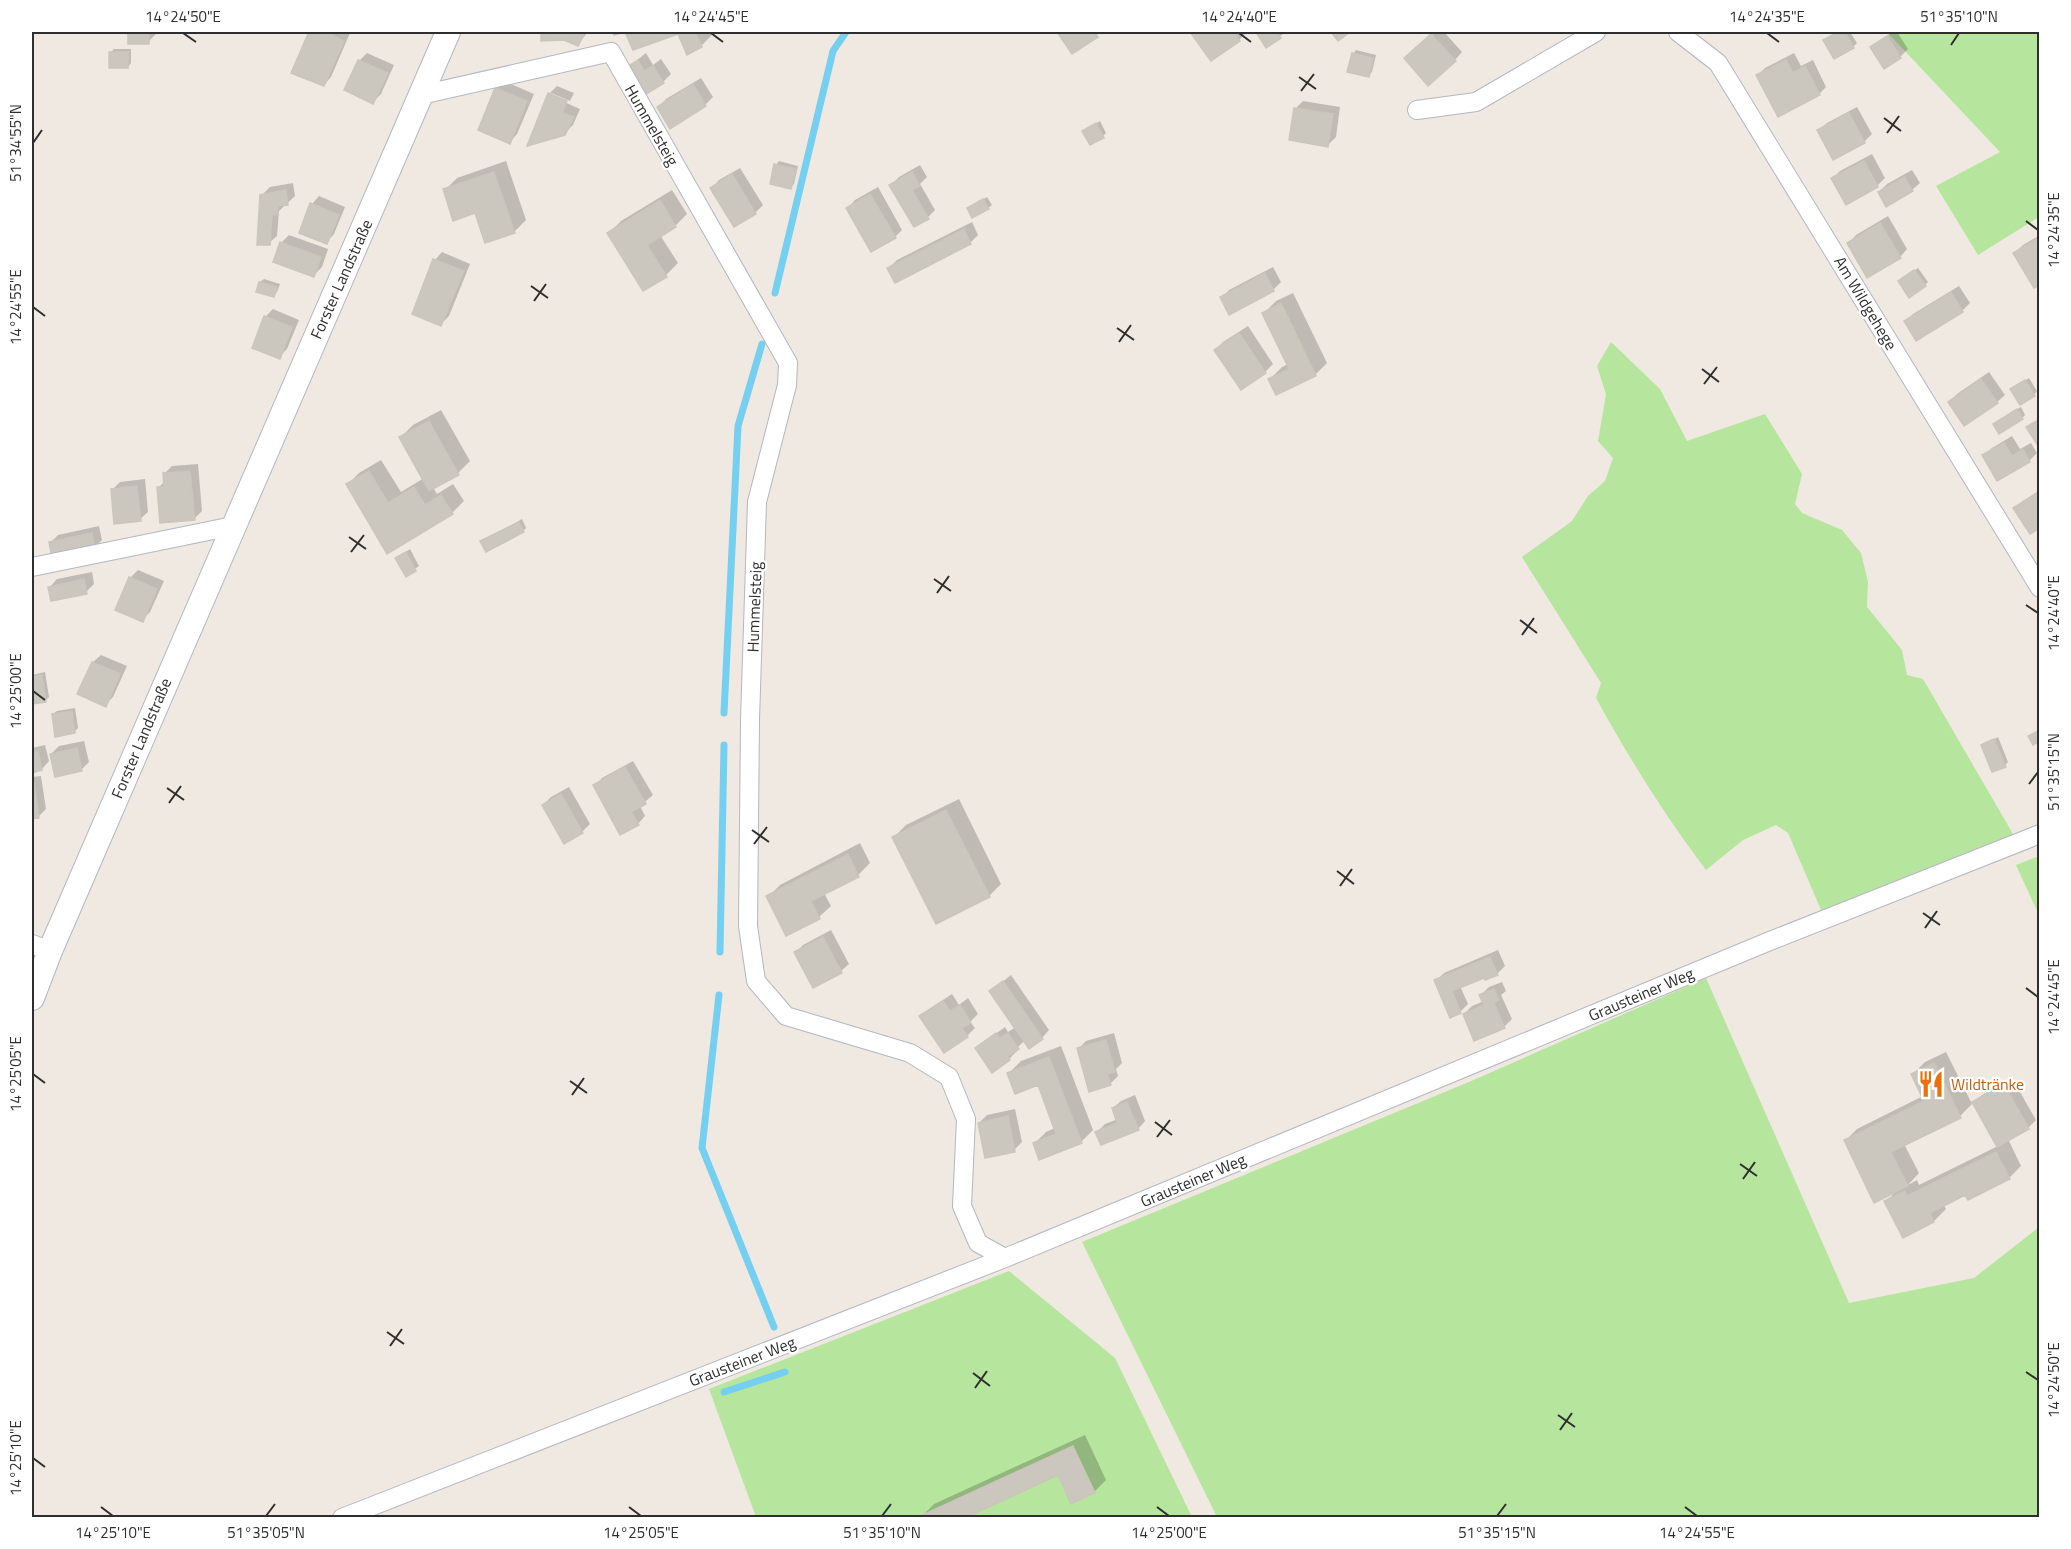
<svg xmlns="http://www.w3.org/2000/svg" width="2071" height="1549" viewBox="0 0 2071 1549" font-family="'Titillium Web',sans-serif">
<rect width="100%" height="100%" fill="#efe9e1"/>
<path fill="#b6e59e" d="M1887,32H2039V217L1978,255L1936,186L2000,152Z
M1611,342L1660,389L1687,441L1765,414L1802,474L1795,504L1802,513L1842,530L1861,553L1868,582L1867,607L1902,650L1907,675L1923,679L2013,834L1821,910L1788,833L1776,825L1743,840L1706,870C1665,816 1629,758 1596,698L1601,683L1522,557L1572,521L1588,496L1605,481L1613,458L1598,441L1606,394L1597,366Z
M2039,856H2040L2039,915L2016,865Z
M1706,978L1849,1303L1974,1278L2039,1227V1517H1217L1082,1242L1469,1082Z
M1009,1271L1115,1358L1192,1517H756L709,1389Z"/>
<path fill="#0003" d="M130,32H156V34L148,42H130Z
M313,32H347L350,33L331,77L324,85L309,35Z
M543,32H588L578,44L564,39L543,40Z
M627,32H712L713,34L701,46L688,53L679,32L634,48Z
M1059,32H1101L1073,52Z
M1192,32H1247L1239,40L1211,59Z
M1257,32H1286L1266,46Z
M1435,32H1444L1462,52L1455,60L1414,51Z
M1837,32H1850L1857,43L1853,47L1825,40Z
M1892,32H1897L1908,49L1900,57L1872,47Z
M114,49H131V63L128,67L111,52Z
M1356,50L1376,55L1372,72L1369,75L1353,54Z
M367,53L394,65L381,94L373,102L359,61Z
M646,53L653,65L661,59L671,74L663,82L627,68Z
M1794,53L1801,66L1813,60L1826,87L1819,94L1758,75L1765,68Z
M701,78L713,97L705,105L659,107L666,99Z
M504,81L534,94L517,134L510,142L496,89Z
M557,86L574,93L570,101L551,93V96L580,109L573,125L565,133L549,94Z
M1303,101L1340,107L1336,137L1328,145L1295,109Z
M1857,107L1872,134L1864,142L1819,131L1827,123Z
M1100,121L1106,133L1103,136L1084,131Z
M1872,154L1885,178L1877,186L1833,178L1840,171Z
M506,161L526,220L514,232L445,190L457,178Z
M779,161L798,166L794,184L790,188L776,165Z
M920,165L927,177L920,184L935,210L928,217L891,185L899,177Z
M740,168L763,205L755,213L712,188L719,180Z
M1912,170L1920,183L1912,190L1879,192L1887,184Z
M293,183L295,196L279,211L277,236L269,243L262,195L270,187Z
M878,187L902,230L895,237L848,208L855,200Z
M672,190L687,214L675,226L660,235L678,263L666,275L609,233L621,221Z
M319,196L345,207L334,234L327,242L312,204Z
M987,197L992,205L988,208H969Z
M1888,216L1907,249L1900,257L1849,243L1856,235Z
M972,222L978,235L970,243L889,268L897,260Z
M289,235L328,249L322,267L314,275L281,243Z
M2040,235V283L2015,253L2023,245Z
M442,252L470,264L449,316L441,324L435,260Z
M1273,267L1281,282L1273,290L1230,313L1222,298L1229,290Z
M1918,268L1928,282L1925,285L1903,278Z
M264,279L280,284L277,292L274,296L260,282Z
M1959,286L1970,303L1962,311L1905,322L1913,314Z
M1293,293L1327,363L1315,375L1270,379L1282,367L1288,364L1264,313L1276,301Z
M273,309L299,320L287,349L279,357L265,317Z
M1248,326L1273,364L1265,372L1241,388L1216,350L1223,342Z
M1989,372L2005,395L1997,402H1950L1957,394Z
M2029,378L2037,391L2034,395L2016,386Z
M2021,407L2025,415L2022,418L1998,421Z
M441,410L470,461L458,473L433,487L437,494L453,484L464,501L452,513L388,552L347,485L359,473L381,460L401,492L424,478L401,437L413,425Z
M2012,436L2020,449L2031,443L2037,453L2029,461L1998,479L1984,455L1992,448Z
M198,464L202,511L194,519L158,488L165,481L164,474L172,466Z
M145,479L148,512L140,519L112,490L120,482Z
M2040,490V526L2015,508L2023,501Z
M522,519L526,528L523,531L482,542Z
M99,526L102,540L94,548L51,542L58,535Z
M410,549L419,566L406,575L397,558Z
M138,570L164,581L150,612L142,620L130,578Z
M92,572L94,584L86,592L50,587L57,579Z
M101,655L127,666L113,697L105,705L79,693L93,662Z
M45,672L49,697L45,701L32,703V675Z
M75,708L78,728L74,732L53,714L57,711Z
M1998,737L2008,762L2005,765L1983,746Z
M84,741L89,762L81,770L51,754L59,746Z
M45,745L49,761L42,769L32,771V748Z
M633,761L653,795L640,806L645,816L638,824L595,786L602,778Z
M41,776L46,809L38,817H32V777Z
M569,787L590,824L582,832L543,805L551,797Z
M959,799L1001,884L989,896L894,837L906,825Z
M860,843L870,863L858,875L824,893L831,906L819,917L768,897L780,885Z
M831,930L849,964L841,971L796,952L803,945Z
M1498,950L1505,966L1497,974L1485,976L1460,986L1468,1004L1460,1012L1436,981L1444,973Z
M1011,975L1049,1030L1042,1038L1025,1040L1016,1049L1017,1051L1009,1059L977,1048L1005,1027L1008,1032L1016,1027L991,991Z
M1502,982L1506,991L1501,995L1512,1019L1504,1027L1464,1014L1472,1006L1484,1001L1481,995L1489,987Z
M952,994L959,1005L968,998L978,1014L970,1022L975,1028L967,1036L921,1017L929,1009Z
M1114,1033L1122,1063L1116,1069L1118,1076L1110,1084L1079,1048L1086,1041Z
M1061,1046L1093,1130L1081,1142L1034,1144L1046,1132L1055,1128L1038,1083L1009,1073L1021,1061Z
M1946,1052L1972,1104L1960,1116L1904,1144L1919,1173L1908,1185L1917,1180L1919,1185L1998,1146L1974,1102L1982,1095L2012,1078L2036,1120L2028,1128L2008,1139L2021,1166L2009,1178L1966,1193L1943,1204L1946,1209L1934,1221L1904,1236L1886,1202L1897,1190L1845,1141L1857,1129L1923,1096L1913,1074L1925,1062Z
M1135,1095L1145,1121L1138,1129L1097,1132L1105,1124L1118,1119L1113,1108L1121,1101Z
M1015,1109L1022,1142L1014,1150L979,1123L987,1115Z
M1085,1435L1106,1480L1094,1492L1058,1473L922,1516L934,1504Z"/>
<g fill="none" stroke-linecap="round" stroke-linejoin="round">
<path stroke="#75cff0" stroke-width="7" d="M775,293L833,51L846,32
M724,713L738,426L762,344
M720,952L724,745
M719,995L702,1148L774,1327
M724,1392L785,1372"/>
</g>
<path fill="#cbc7bf" stroke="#cbc5ba" stroke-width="1.5" d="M128,32H149V44H128Z
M541,32H585L578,46L564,40L541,41Z
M613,32H695L702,47L687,55L678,34L633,50L625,32L614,35Z
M1057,32H1094L1098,37L1072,54Z
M1190,32H1234L1240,41L1211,61Z
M1256,32H1276L1281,38L1266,48Z
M1331,32H1350L1338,41Z
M1838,32H1845L1854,48L1834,59L1823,40Z
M328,33L344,41L324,86L291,73L308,34Z
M1431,34L1456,61L1428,86L1404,58Z
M1887,36L1901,58L1884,69L1870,47Z
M109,52H129L128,68H109Z
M1352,53L1373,58L1369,77L1347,72Z
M358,60L388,73L373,104L344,90Z
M638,60L644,71L653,66L664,83L643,96L625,68Z
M1786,60L1793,73L1805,66L1820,95L1778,117L1756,75Z
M693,84L706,106L670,129L657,107Z
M495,88L527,101L510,144L478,130Z
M548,93L567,101L562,113L574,117L565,135L527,146Z
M1294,108L1333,114L1328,147L1289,140Z
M1849,113L1865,143L1833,160L1817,130Z
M1096,123L1104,138L1090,145L1082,131Z
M1864,161L1878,187L1846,205L1831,178Z
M774,164L796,169L791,189L770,184Z
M494,172L515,233L485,243L475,213L453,221L443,189Z
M912,172L920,186L912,190L929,219L914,227L889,185Z
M732,174L756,214L734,227L710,188Z
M1904,177L1913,191L1886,207L1878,192Z
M286,190L288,205L278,206L277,215H272L270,245H257L260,195Z
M870,194L896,238L871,252L846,208Z
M983,199L989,209L972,218L967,208Z
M660,200L676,227L647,245L667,277L643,291L607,233Z
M310,203L339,215L327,244L299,233Z
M1880,223L1901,258L1867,278L1847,243Z
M964,229L971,244L895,283L887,268Z
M2040,237V285L2034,288L2013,253Z
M280,242L321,257L314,277L273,262Z
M433,259L464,271L441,326L412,314Z
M1914,270L1926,286L1909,298L1898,281Z
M1265,273L1274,291L1229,315L1220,297Z
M259,282L277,287L274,297L256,292Z
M1951,292L1963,312L1916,341L1904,321Z
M1281,303L1316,376L1276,395L1268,379L1289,369L1262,313Z
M264,316L292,327L280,359L252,348Z
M1239,333L1266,373L1241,390L1214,350Z
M1981,379L1998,403L1964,426L1948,402Z
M2025,380L2035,396L2020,405L2010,389Z
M2017,409L2023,419L1999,434L1993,424Z
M2040,419V449L2026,427Z
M429,421L459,475L429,491L399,437Z
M2004,443L2012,456L2023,449L2030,462L1997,481L1982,455Z
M190,471L195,520L160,523L157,487H164L163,473Z
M369,471L388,503L414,487L425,505L441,495L453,514L387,554L346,484Z
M137,486L141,521L114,524L111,489Z
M2040,491V528L2030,534L2013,508Z
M519,522L524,532L486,552L480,541Z
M92,533L95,549L52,558L49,542Z
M406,552L416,571L406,577L395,558Z
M129,577L157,589L143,622L115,610Z
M84,579L87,594L51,601L48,587Z
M92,662L120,674L106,707L77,694Z
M42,675L46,702L32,704V677Z
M72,711L75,733L55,737L52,714Z
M2040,730V741L2033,745L2028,736Z
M1994,739L2006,767L1992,772L1981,745Z
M77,748L82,771L55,777L50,754Z
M38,751L42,770L32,773V753Z
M625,767L646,804L631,812L639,825L620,835L593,785Z
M32,783H34L39,818L32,819Z
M561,794L583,833L564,844L542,805Z
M946,810L990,897L936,924L892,837Z
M848,854L859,877L811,901L820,919L786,936L766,896Z
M823,937L842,973L813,988L794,952Z
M1490,957L1498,975L1485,980L1484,978L1452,991L1461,1013L1450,1018L1434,980Z
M1003,981L1043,1039L1029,1049L989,991Z
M1494,989L1499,1000L1494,1003L1505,1028L1474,1041L1463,1014L1484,1005L1479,995Z
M943,1001L950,1011L960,1005L971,1023L962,1028L968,1037L944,1053L919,1016Z
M996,1033L1000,1038L1008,1033L1019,1049L1008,1056L1010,1060L992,1073L975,1048Z
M1106,1040L1115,1072L1107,1074L1111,1085L1089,1092L1077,1048Z
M1049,1057L1082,1143L1039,1160L1033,1143L1056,1134L1038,1085L1015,1094L1007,1073Z
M1934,1063L1961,1118L1891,1152L1908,1186L1874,1203L1844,1140L1924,1101L1911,1074Z
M2004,1084L2029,1129L1997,1147L1972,1102Z
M1127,1102L1139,1130L1101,1145L1095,1132L1117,1123L1112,1108Z
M1008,1116L1015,1152L985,1158L978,1123Z
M1996,1152L2010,1179L1968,1200L1965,1195L1930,1213L1934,1222L1903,1238L1884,1201L1905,1191L1907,1196Z
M1073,1446L1095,1493L1071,1504L1058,1475L965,1518H921L920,1516Z"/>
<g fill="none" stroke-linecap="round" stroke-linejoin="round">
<defs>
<path id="street" d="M1678,32L1718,63L2040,588
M421,95L611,52L788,363L787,385L757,502L750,720L748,926L756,981L786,1016L910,1053L949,1077L966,1119L962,1206L978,1243L1005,1258
M1417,110L1476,102L1596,32
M32,567L233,526
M32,944L50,951
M342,1518L1005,1258L1765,943L2040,834"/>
<path id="secondary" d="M32,998L50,951L448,32"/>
</defs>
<use href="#street" stroke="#b4b7c1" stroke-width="20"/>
<use href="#secondary" stroke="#b4b7c1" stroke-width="26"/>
<use href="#street" stroke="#fff" stroke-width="18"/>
<use href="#secondary" stroke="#fff" stroke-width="24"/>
</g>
<path fill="none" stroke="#2e2e2e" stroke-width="2" d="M183,33L196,42M711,33L723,42M1239,33L1251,42M1767,33L1779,42M1951,45L1959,33M1299,77L1316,89M1301,91L1314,74M1884,118L1901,131M1887,133L1899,116M33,143L42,130M2026,221L2038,230M531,286L548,298M534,301L546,284M33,307L45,316M1117,328L1134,340M1119,342L1131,325M1702,369L1719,382M1704,384L1717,367M349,537L366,549M351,552L364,535M934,579L951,591M937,593L949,576M2026,605L2038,613M1520,620L1537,633M1522,635L1534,618M33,691L45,700M2029,784L2038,772M167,788L184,800M169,803L181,786M752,830L769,842M754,844L767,827M1337,871L1354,884M1340,886L1352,869M1923,913L1940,925M1925,928L1937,911M2026,988L2038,997M33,1074L45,1083M570,1081L587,1093M572,1095L584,1078M1155,1122L1172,1135M1157,1137L1170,1120M1740,1164L1757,1176M1743,1179L1755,1162M387,1332L404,1344M390,1346L402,1329M2026,1372L2038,1380M973,1373L990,1386M975,1388L987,1371M1558,1415L1575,1427M1560,1430L1572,1413M33,1458L45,1467M101,1507L113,1516M629,1507L641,1516M1157,1507L1169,1516M1685,1507L1697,1516M266,1516L275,1504M882,1516L891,1504M1497,1516L1506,1504"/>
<defs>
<symbol id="restaurant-bare" viewBox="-9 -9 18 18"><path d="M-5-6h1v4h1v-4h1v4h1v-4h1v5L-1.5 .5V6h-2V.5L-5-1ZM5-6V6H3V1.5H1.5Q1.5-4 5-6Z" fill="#e8710a" stroke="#fff" stroke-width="2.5" paint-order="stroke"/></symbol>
</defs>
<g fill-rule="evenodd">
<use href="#restaurant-bare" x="1912" y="1065" width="38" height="38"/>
</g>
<g text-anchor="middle" stroke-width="4.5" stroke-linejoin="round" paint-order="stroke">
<g font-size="16" fill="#2e2e2e" stroke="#fff">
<text transform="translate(652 125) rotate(60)" y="6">Hummelsteig</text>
<text transform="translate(341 279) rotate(-66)" y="6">Forster Landstraße</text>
<text transform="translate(1866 303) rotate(59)" y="6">Am Wildgehege</text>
<text transform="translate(754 607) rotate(-88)" y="6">Hummelsteig</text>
<text transform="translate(141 738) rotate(-67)" y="6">Forster Landstraße</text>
<text transform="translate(1641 994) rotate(-23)" y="6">Grausteiner Weg</text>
<text transform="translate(1193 1180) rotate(-23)" y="6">Grausteiner Weg</text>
<text transform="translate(742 1361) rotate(-21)" y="6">Grausteiner Weg</text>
</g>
<g font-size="16" fill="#c56008" stroke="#fff" text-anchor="start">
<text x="1951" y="1090">Wildtränke</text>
</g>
</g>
<rect width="2071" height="1549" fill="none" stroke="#ffffff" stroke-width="66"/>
<rect x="33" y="33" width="2005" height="1483" fill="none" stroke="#2e2e2e" stroke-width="2"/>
<g font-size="15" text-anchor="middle" fill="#2e2e2e">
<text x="183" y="22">14°24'50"E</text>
<text x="711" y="22">14°24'45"E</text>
<text x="1239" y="22">14°24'40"E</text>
<text x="1767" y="22">14°24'35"E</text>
<text x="1959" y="22">51°35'10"N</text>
<text transform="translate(16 143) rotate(-90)" y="5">51°34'55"N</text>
<text transform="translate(2054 230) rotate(-90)" y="5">14°24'35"E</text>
<text transform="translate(16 307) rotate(-90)" y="5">14°24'55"E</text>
<text transform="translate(2054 613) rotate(-90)" y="5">14°24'40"E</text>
<text transform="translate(16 691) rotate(-90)" y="5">14°25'00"E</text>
<text transform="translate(2054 772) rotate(-90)" y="5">51°35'15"N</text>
<text transform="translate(2054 997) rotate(-90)" y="5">14°24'45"E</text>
<text transform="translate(16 1074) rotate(-90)" y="5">14°25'05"E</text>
<text transform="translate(2054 1380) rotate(-90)" y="5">14°24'50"E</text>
<text transform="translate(16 1458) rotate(-90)" y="5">14°25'10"E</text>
<text x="113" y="1538">14°25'10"E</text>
<text x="266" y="1538">51°35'05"N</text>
<text x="641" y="1538">14°25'05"E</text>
<text x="882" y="1538">51°35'10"N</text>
<text x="1169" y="1538">14°25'00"E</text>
<text x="1497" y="1538">51°35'15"N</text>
<text x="1697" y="1538">14°24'55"E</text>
</g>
</svg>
